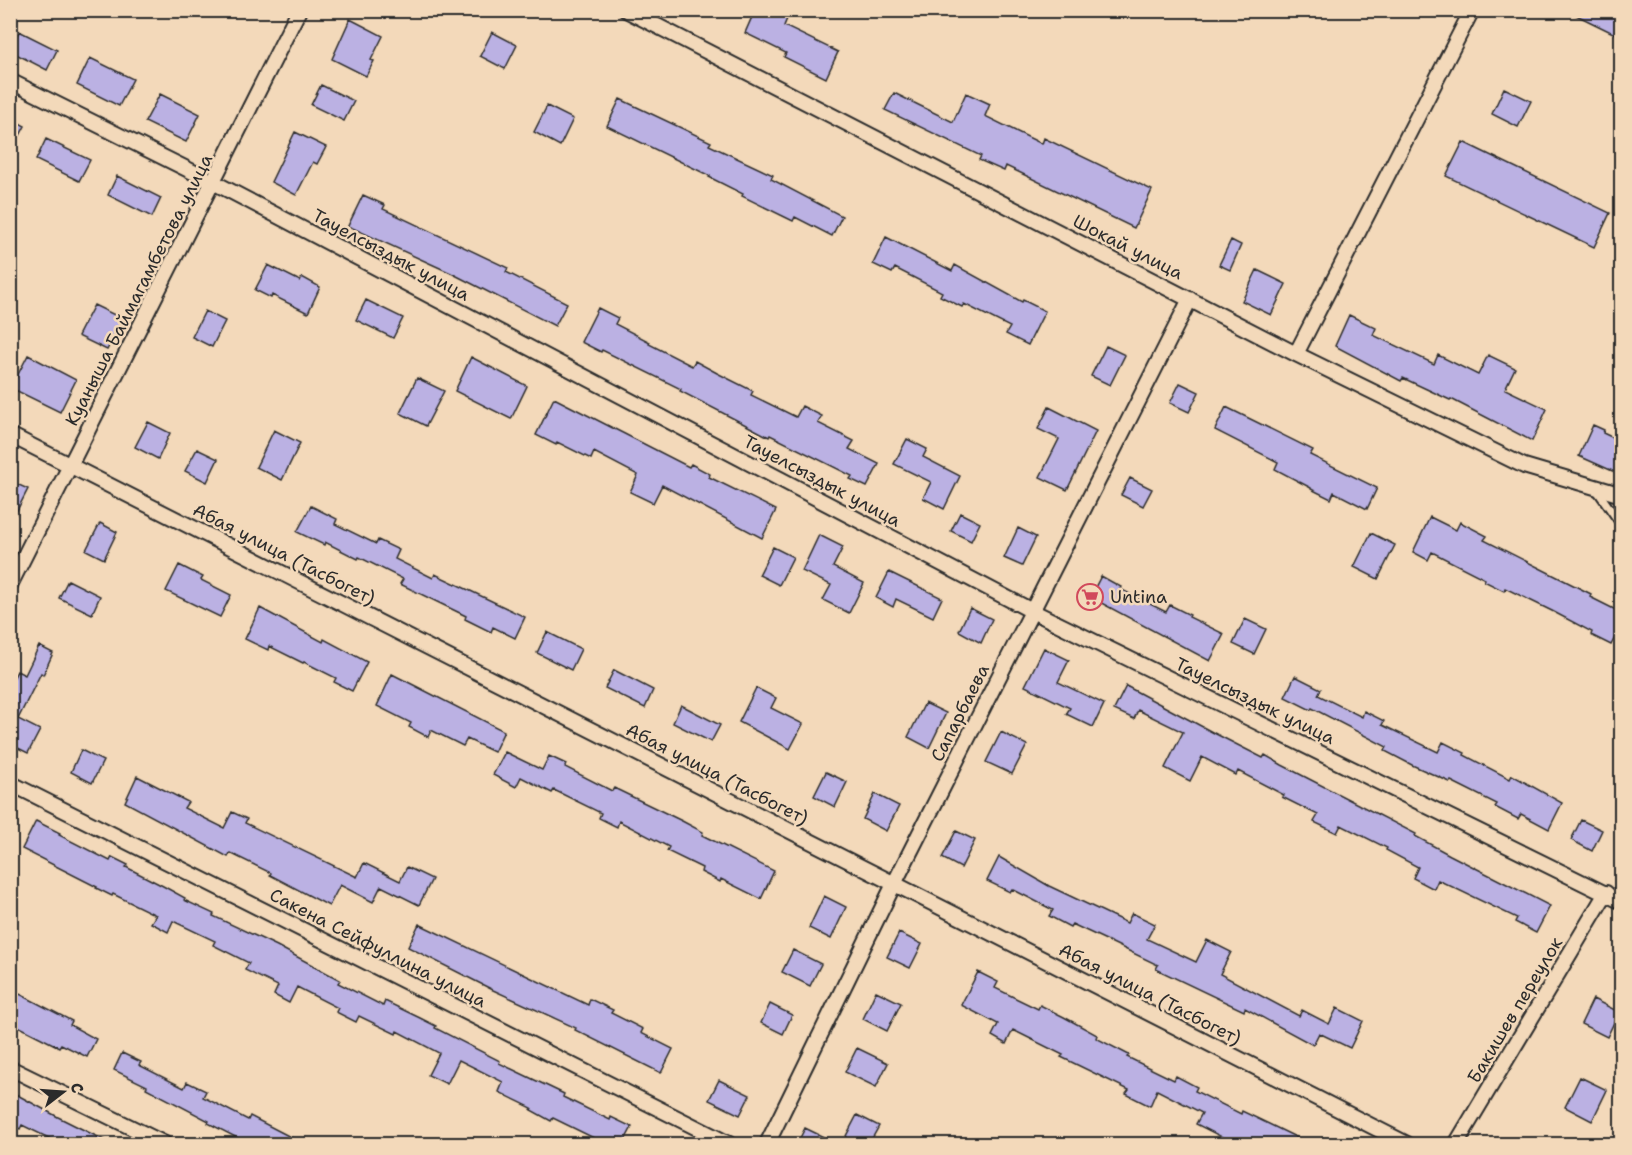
<svg xmlns="http://www.w3.org/2000/svg" width="1632" height="1155" viewBox="0 0 1632 1155" font-family="'Shantell Sans',sans-serif">
<rect width="100%" height="100%" fill="#f3d9ba"/>
<filter id="ink" filterUnits="userSpaceOnUse"><feTurbulence type="fractalNoise" baseFrequency=".0167" numOctaves="2"/><feDisplacementMap in="SourceGraphic" scale="12" xChannelSelector="R" yChannelSelector="G"/><feConvolveMatrix kernelMatrix="1 2 1 2 8 2 1 2 1" color-interpolation-filters="sRGB"/></filter>
<g filter="url(#ink)">
<path fill="#bbb1e3" stroke="#2b2b2b" stroke-width="1.5" d="M755,10H777L788,16L784,26L838,52L826,78L784,57L786,53L745,33Z
M1566,10H1622V21L1615,34Z
M350,19L383,36L371,60L374,61L366,76L332,59Z
M19,31L57,50L47,70L10,51Z
M492,32L517,45L505,69L480,56Z
M90,58L133,79L119,106L77,85Z
M321,85L354,101L344,121L311,105Z
M1504,88L1531,101L1518,127L1492,114Z
M894,93L953,122L966,93L990,104L985,116L1042,144L1044,138L1152,190L1134,228L1006,166L1004,171L979,160L981,156L885,110Z
M160,94L200,114L186,142L145,122Z
M620,99L711,142L709,145L773,175L771,179L842,216L832,236L795,217L793,221L742,196L743,194L709,177L710,176L607,126Z
M547,106L573,119L560,146L534,132Z
M10,118L25,126L10,154Z
M295,132L326,147L317,164L313,162L296,195L271,182Z
M46,139L90,160L79,181L36,160Z
M1463,142L1610,213L1594,247L1446,176Z
M117,176L161,198L152,217L108,195Z
M363,195L385,205L383,209L508,268L506,272L567,303L555,326L451,273L348,226Z
M886,237L952,271L955,265L1022,302L1023,300L1045,311L1028,345L1006,334L1010,327L964,304L962,307L940,296L942,292L895,268L892,273L873,264Z
M1231,240L1241,245L1230,270L1219,265Z
M268,265L300,281L302,277L320,287L308,313L272,295L271,298L255,290Z
M1257,270L1286,284L1271,315L1242,301Z
M366,300L403,318L393,338L356,320Z
M94,305L123,319L107,350L78,336Z
M598,308L618,318L615,324L650,342L649,344L692,366L695,361L717,373L753,391L751,395L796,417L802,406L822,416L818,423L854,441L849,449L879,464L867,487L850,479L852,476L770,435L769,437L748,426L680,391L681,389L602,350L601,352L581,342Z
M205,311L225,321L212,347L192,337Z
M1349,315L1376,328L1373,335L1434,364L1438,355L1478,375L1488,355L1515,368L1505,389L1547,409L1532,441L1451,399L1450,400L1403,378L1401,381L1335,346Z
M1106,346L1125,355L1110,385L1091,376Z
M28,355L76,380L60,412L11,388Z
M471,357L527,386L511,419L455,391Z
M417,378L444,391L426,426L400,413Z
M1180,383L1199,392L1189,412L1170,403Z
M554,398L689,467L691,464L710,474L709,477L776,510L762,538L662,485L653,503L630,492L638,475L594,452L591,459L557,442L556,445L536,435Z
M1049,407L1096,431L1067,490L1040,477L1059,439L1038,429Z
M1226,407L1313,450L1310,455L1377,488L1367,509L1334,492L1331,499L1311,489V488L1275,469L1278,462L1215,430Z
M148,422L170,433L158,459L135,447Z
M1593,425L1604,430L1603,433L1622,442V464L1617,473L1579,456Z
M274,430L300,443L282,480L256,467Z
M907,439L927,449L923,457L960,476L944,509L923,498L931,482L894,464Z
M197,449L218,459L207,482L185,471Z
M1130,478L1152,489L1143,506L1121,495Z
M10,481L28,489L10,524Z
M311,506L337,519L335,524L376,544L378,540L399,550L395,559L433,578L435,574L525,617L515,638L493,627L491,632L465,619L466,616L400,584L403,579L359,557L358,559L325,542L324,545L297,532Z
M960,513L980,523L971,541L951,531Z
M1430,517L1456,530L1460,522L1487,536L1484,540L1591,594L1590,597L1622,613V624L1611,645L1591,635L1592,632L1552,611L1505,588L1504,591L1484,581L1485,579L1432,552L1428,560L1413,552Z
M100,523L117,532L104,559L86,550Z
M1018,528L1036,537L1022,566L1004,558Z
M1371,533L1395,545L1378,579L1354,567Z
M819,535L843,547L833,567L864,583L849,613L823,600L831,585L802,571Z
M773,547L793,557L779,585L759,575Z
M179,565L203,577L201,580L231,595L220,617L166,591Z
M889,572L942,598L933,617L896,599L893,607L876,598Z
M1101,576L1121,587L1120,589L1166,612L1170,605L1190,615L1189,617L1224,634L1210,661L1090,597Z
M68,580L100,596L92,614L59,598Z
M260,608L323,642L324,639L367,662L352,691L334,682L336,678L304,662L303,663L269,646L268,650L245,639Z
M970,608L992,619L981,643L959,631Z
M1245,619L1266,629L1254,654L1233,644Z
M547,632L581,649L571,670L537,653Z
M39,646L53,653L43,675L41,673L18,719L40,730L28,753L10,744V685L17,671L25,675Z
M1044,648L1069,660L1058,682L1104,704L1093,727L1066,714L1070,708L1025,686Z
M614,670L653,690L645,708L605,688Z
M392,674L504,731L494,752L467,739L463,746L431,730L428,737L409,727L411,723L377,706Z
M1295,676L1321,689L1318,695L1362,717L1364,711L1384,721L1382,725L1438,752L1443,742L1465,753L1464,755L1510,779L1512,775L1562,803L1549,829L1521,814L1518,819L1495,807L1497,804L1451,781L1450,782L1412,765L1385,751L1387,747L1312,708L1311,710L1285,697Z
M1126,686L1214,733L1263,758L1265,755L1282,765L1416,834L1415,836L1450,855L1550,906L1536,933L1515,922L1517,918L1438,880L1434,889L1413,878L1418,867L1386,850L1387,848L1341,825L1337,833L1314,822L1318,815L1282,797L1284,795L1238,771L1236,775L1202,757L1190,781L1165,768L1183,732L1138,710L1134,719L1114,710Z
M756,688L776,698L771,708L803,724L790,749L739,722Z
M925,703L946,713L929,748L908,737Z
M681,705L720,725L711,742L673,723Z
M1001,732L1027,745L1012,774L986,762Z
M81,750L103,761L92,783L71,772Z
M505,752L542,770L549,756L566,764L565,767L612,791L614,788L682,821L703,832L702,835L774,871L761,899L721,879L720,882L701,872L702,868L667,851L669,847L619,821L617,827L599,818L601,813L554,790L552,793L521,777L516,787L493,775Z
M826,772L847,782L835,807L814,796Z
M137,776L188,802L184,808L224,828L232,812L247,819L245,823L357,877L364,863L400,881L407,867L432,879L419,905L381,886L373,902L340,885L329,906L270,875L271,873L230,853L228,857L125,802Z
M875,794L899,806L886,831L863,819Z
M1581,820L1602,830L1592,851L1571,840Z
M36,821L60,833L59,835L110,861L112,857L128,865L126,867L163,886L185,898L184,900L214,914L213,916L277,946L340,980L338,983L383,1006L385,1001L420,1018L436,1026L435,1028L500,1061L499,1063L564,1094L563,1097L610,1120L611,1117L632,1127L623,1144H606L553,1118L551,1121L531,1110L532,1108L499,1092L503,1082L459,1060L447,1084L428,1075L439,1053L397,1031L396,1034L359,1016L356,1022L336,1012L338,1008L297,987L289,1003L274,995L278,986L245,970L249,963L213,945L215,941L173,921L168,932L151,923L156,915L113,894L112,896L96,888L97,887L22,849Z
M956,831L975,840L961,868L942,858Z
M999,857L1049,886L1127,923L1132,913L1155,924L1147,939L1196,962L1207,940L1231,952L1220,974L1299,1016L1302,1010L1329,1024L1337,1008L1363,1021L1350,1048L1319,1033L1313,1045L1245,1008L1244,1011L1156,969L1158,965L1106,940L1072,924L1070,927L1049,916L1053,910L1012,889L1010,892L987,881Z
M824,896L846,907L831,939L809,928Z
M419,924L588,1005L590,999L613,1010L611,1013L643,1029L641,1033L673,1049L661,1073L575,1030L576,1028L493,990L408,947Z
M899,933L922,944L910,968L887,957Z
M793,950L821,964L810,986L782,972Z
M978,972L998,982L995,988L1038,1009L1040,1005L1064,1017L1097,1035L1096,1038L1129,1055L1127,1057L1174,1080L1176,1076L1197,1087L1195,1091L1241,1114L1242,1111L1310,1144H1226L1228,1140L1196,1124L1202,1113L1157,1090L1150,1106L1126,1094L1129,1090L1061,1057L1063,1055L1013,1030L1006,1044L992,1036L998,1024L961,1005Z
M10,989L72,1021L70,1025L96,1039L87,1057L61,1044L59,1047L10,1022Z
M876,991L901,1003L887,1031L863,1019Z
M1593,999L1619,1012L1607,1037L1581,1024Z
M770,1004L792,1015L783,1034L761,1023Z
M857,1048L888,1063L876,1087L845,1072Z
M122,1053L141,1062L139,1065L184,1088L187,1082L206,1091L203,1097L248,1120L250,1116L304,1144H249L208,1123L209,1121L146,1088L147,1086L114,1070Z
M1580,1077L1607,1090L1592,1121L1565,1107Z
M719,1080L750,1095L740,1115L709,1100Z
M10,1091L58,1117L112,1144H61L22,1125L20,1129L10,1124Z
M857,1115L879,1126L869,1144H859L845,1138Z
M805,1128L838,1144H797Z"/>
<g fill="none" stroke-linecap="round" stroke-linejoin="round">
<defs>
<path id="lane" d="M1596,489L1622,526"/>
<path id="street" d="M626,10L1296,354L1524,466L1622,495
M10,81L213,182L1032,611L1622,902
M1296,354L1472,10
M10,435L1407,1144
M10,585L299,10
M10,783L729,1144
M10,1068L165,1144
M767,1144L894,884L1190,299
M1456,1144L1606,893"/>
</defs>
<use href="#lane" stroke="#2b2b2b" stroke-width="11"/>
<use href="#street" stroke="#2b2b2b" stroke-width="18"/>
<use href="#lane" stroke="#f3d9ba" stroke-width="7"/>
<use href="#street" stroke="#f3d9ba" stroke-width="14"/>
</g>
</g>
<defs>
<symbol id="supermarket-ring" viewBox="-11 -11 22 22"><circle r="9.5" fill="#f3d9ba" stroke="#d1495b" stroke-width="1.5"/><path d="M-6-5.5h2.5l.6 2H6L4.5 2H-2.5L-4.4-4H-6ZM-1.5 3.2a1.3 1.3 0 1 0 .1 0ZM3 3.2a1.3 1.3 0 1 0 .1 0Z" fill="#d1495b"/></symbol>
</defs>
<g fill-rule="evenodd">
<use href="#supermarket-ring" x="1075" y="582" width="30" height="30"/>
</g>
<g text-anchor="middle" stroke-width="5" stroke-linejoin="round" paint-order="stroke">
<g font-size="18" fill="#2b2b2b" stroke="#f3d9ba">
<text transform="translate(1128 247) rotate(27)" y="6">Шокай улица</text>
<text transform="translate(391 255) rotate(28)" y="6">Тауелсыздык улица</text>
<text transform="translate(139 290) rotate(-63)" y="6">Куаныша Баймагамбетова улица</text>
<text transform="translate(822 481) rotate(28)" y="6">Тауелсыздык улица</text>
<text transform="translate(284 554) rotate(27)" y="6">Абая улица (Тасбогет)</text>
<text transform="translate(1255 701) rotate(26)" y="6">Тауелсыздык улица</text>
<text transform="translate(960 713) rotate(-63)" y="6">Сапарбаева</text>
<text transform="translate(717 774) rotate(27)" y="6">Абая улица (Тасбогет)</text>
<text transform="translate(378 948) rotate(27)" y="6">Сакена Сейфуллина улица</text>
<text transform="translate(1150 994) rotate(27)" y="6">Абая улица (Тасбогет)</text>
<text transform="translate(1515 1010) rotate(-59)" y="6">Бакишев переулок</text>
</g>
<g font-size="18" fill="#2b2b2b" stroke="#f3d9ba" text-anchor="start">
<text x="1110" y="603">Untina</text>
</g>
</g>
<rect width="1632" height="1155" fill="none" stroke="#f3d9ba" stroke-width="36"/>
<rect x="18" y="18" width="1596" height="1119" fill="none" stroke="#2b2b2b" stroke-width="2" filter="url(#ink)"/>
<g transform="translate(63 1092) rotate(73)" stroke="#f3d9ba" stroke-width="4.5" paint-order="stroke">
<path d="M0-4.5L10 22L0 15L-10 22Z" fill="#2b2b2b"/>
<text y="-9" font-size="16" font-weight="bold" text-anchor="middle" fill="#2b2b2b">С</text>
</g>
</svg>
